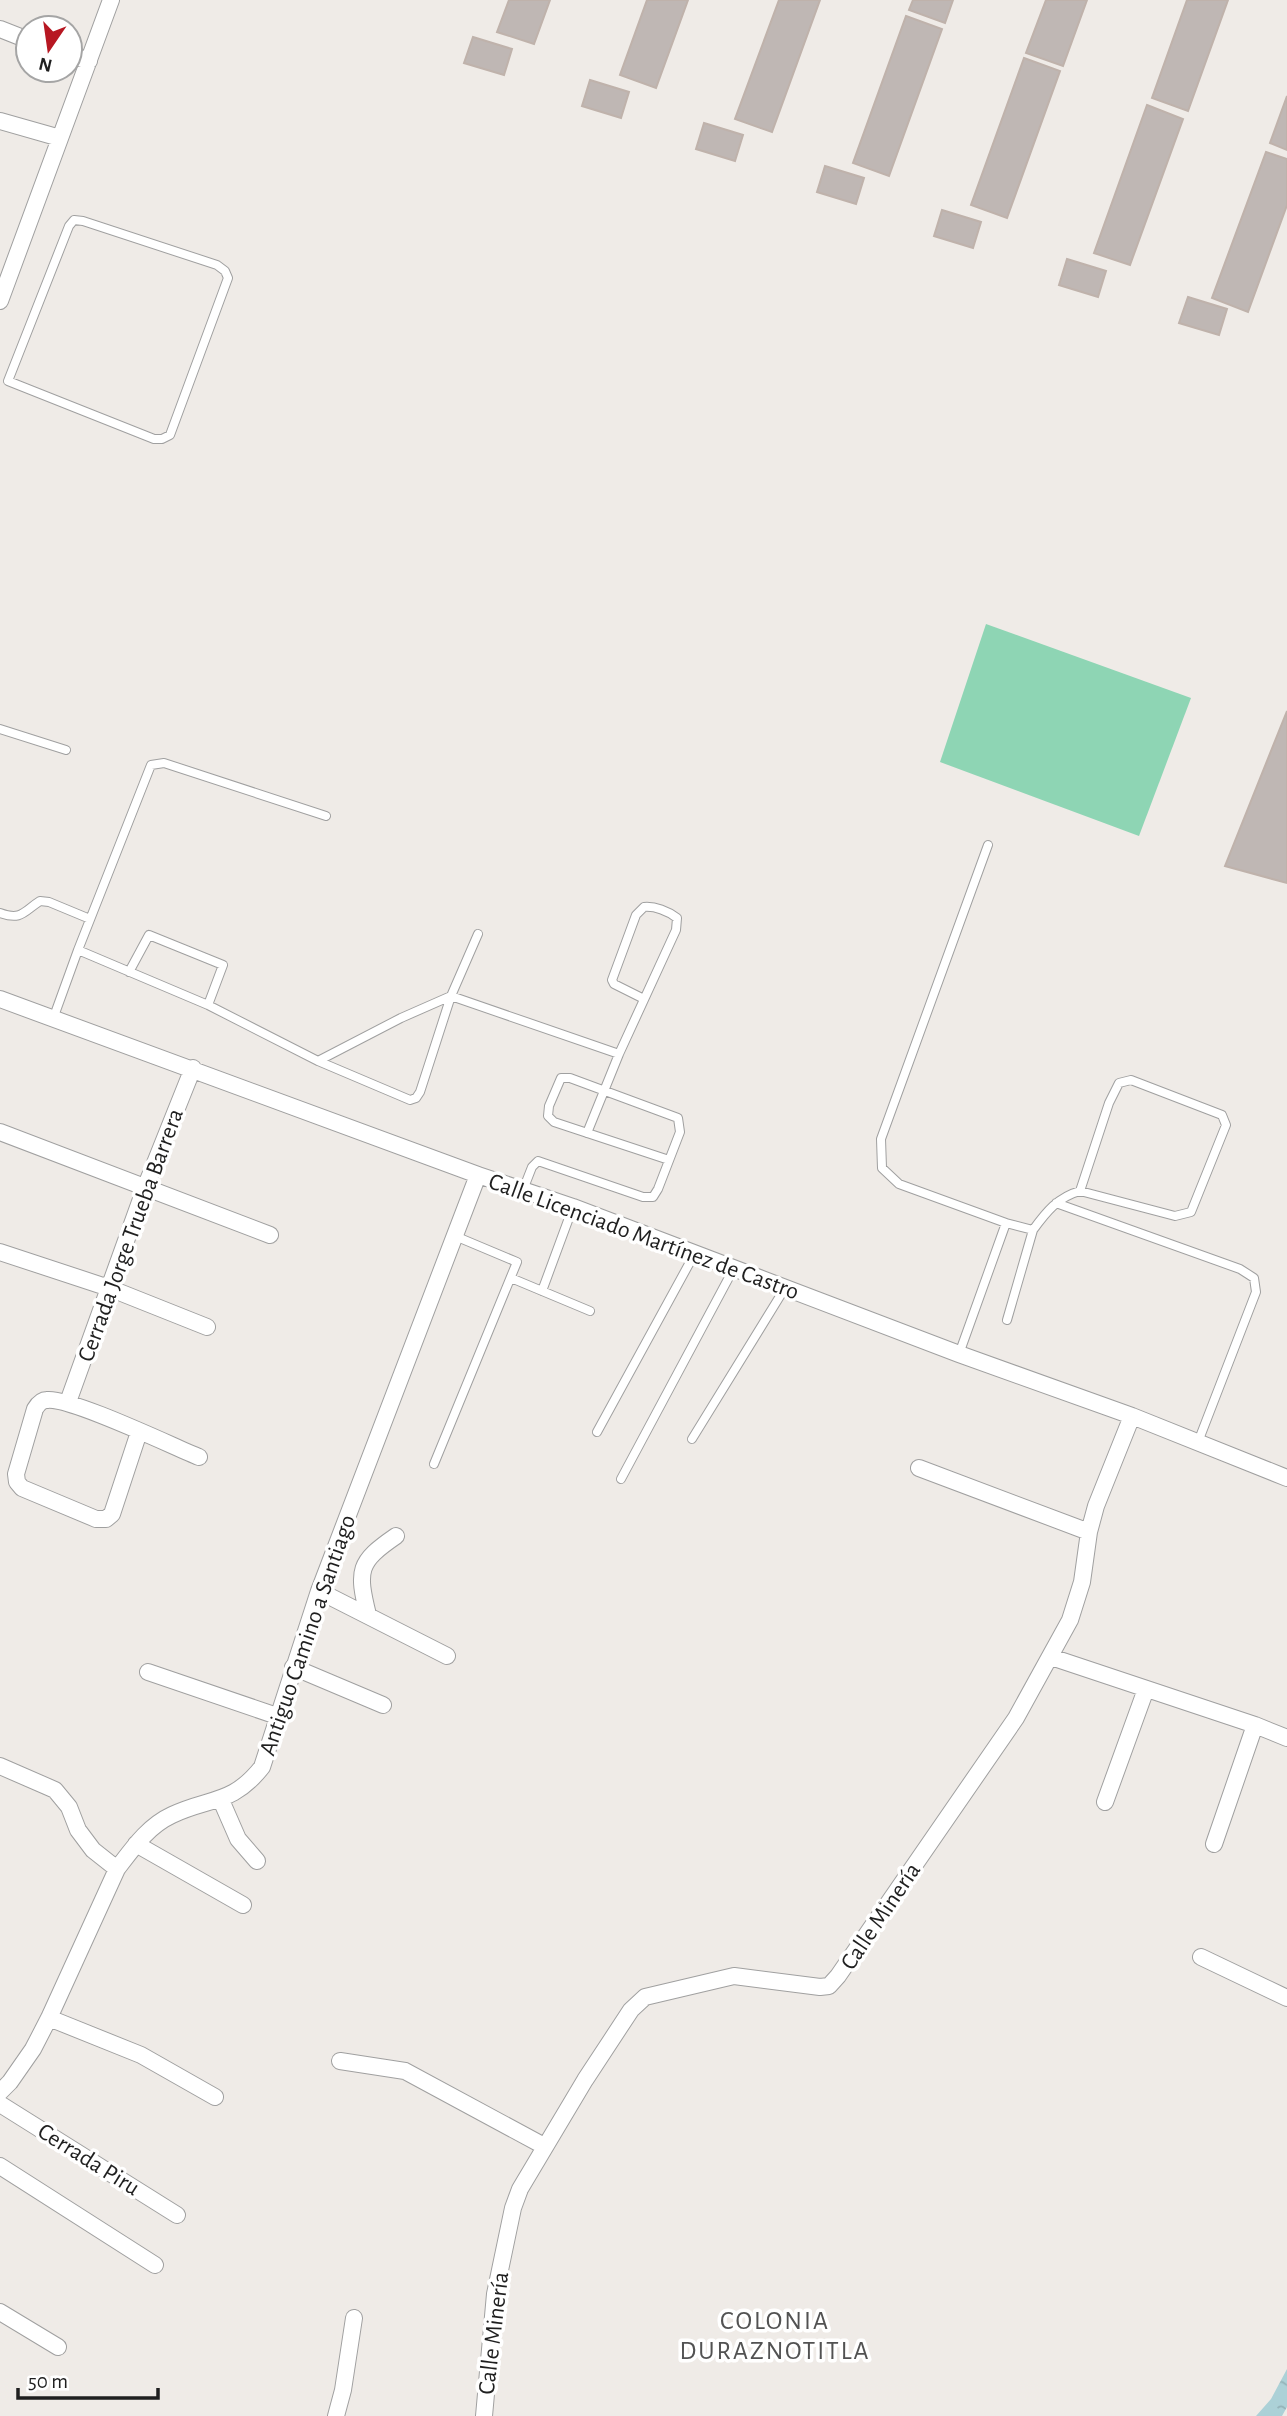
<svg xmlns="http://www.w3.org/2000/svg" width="1287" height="2416" viewBox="0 0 1287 2416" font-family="'Alegreya Sans',sans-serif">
<defs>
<pattern id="water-ripples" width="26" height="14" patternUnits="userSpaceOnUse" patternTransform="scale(1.75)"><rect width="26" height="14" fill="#acd1d7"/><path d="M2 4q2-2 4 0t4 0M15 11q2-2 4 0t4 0" fill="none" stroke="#94b3b8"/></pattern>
</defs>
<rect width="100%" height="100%" fill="#efebe7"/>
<path fill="#8ed5b4" d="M986,624L1191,698L1139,836L940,762Z"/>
<path fill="url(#water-ripples)" d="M1287,2369V2407L1282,2416H1256L1271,2399Z"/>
<path fill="#bfb7b4" stroke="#bfb2ab" stroke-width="2" d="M509,0H550L534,44L497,32Z
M647,0H688L656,88L620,75Z
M779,0H820L772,132L735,119Z
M913,0H953L945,23L909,10Z
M1046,0H1087L1063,66L1026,53Z
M1187,0H1228L1188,111L1152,98Z
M906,16L942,29L889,176L853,163Z
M473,37L512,49L504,75L464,63Z
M1024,58L1060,71L1007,218L971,205Z
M590,80L629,92L621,118L582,106Z
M1287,96V150L1270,143Z
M1147,105L1183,119L1130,265L1094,253Z
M704,123L743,135L735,161L696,149Z
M1266,152L1287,159V205L1248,312L1212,298Z
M825,166L864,178L856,204L817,192Z
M942,210L981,222L973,248L934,236Z
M1067,259L1106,271L1098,297L1059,285Z
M1188,297L1227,309L1219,335L1179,323Z
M1287,711V883L1225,866Z"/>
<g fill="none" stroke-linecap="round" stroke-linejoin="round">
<defs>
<path id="service" d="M74,220L83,221L217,265L225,271L228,278L170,435L162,439H154L8,381L69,226Z
M0,729L66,750
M0,913C22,921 24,911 40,901L49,902L90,919
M78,950L208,1005L318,1061L401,1018L451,996L478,934
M129,972L149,935L223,965L208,1005
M53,1019L78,950L151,765L164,763L326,816
M318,1061L410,1100L416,1098L420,1092L451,996L619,1054
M587,1133L619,1054L676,930L677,918C668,911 655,906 644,907L636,915L612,980L614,984L644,999
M523,1190L532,1167L538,1161L643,1197H653L658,1189L680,1132L678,1118L570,1078H561L549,1106L548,1116L554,1122L669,1160
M1056,1203L1240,1269L1254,1278L1256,1292L1198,1442
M1006,1223L1033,1230L1007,1320
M1033,1230C1046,1212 1058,1197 1080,1191L1175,1216L1191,1212L1226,1125L1222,1115L1131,1080L1119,1083L1109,1103L1080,1191
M511,1278L590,1311
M542,1291L573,1207
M959,1354L1006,1223L899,1184L882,1168L881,1139L988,845
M597,1432L695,1253
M692,1439L785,1288
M434,1464L517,1262L455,1236
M621,1479L734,1268"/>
<path id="minor" d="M0,29L28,40
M70,55L89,61
M0,121L60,138
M0,301L111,0
M0,999L478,1175L573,1207L959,1354L1132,1416L1287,1478
M0,1132L270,1235
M0,1252L109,1288L207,1327
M68,1402L145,1188L193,1068
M139,1432L112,1514L106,1519H96L22,1488L17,1482L16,1474L35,1409C38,1404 41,1400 47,1400C70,1397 172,1446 199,1457
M919,1468L1089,1532
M319,1591L447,1656
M368,1615C357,1570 358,1562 396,1536
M1051,1657L1255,1725L1287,1738
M293,1667L383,1705
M148,1672L277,1716
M0,1766L55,1790L69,1807L78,1830L93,1850L117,1869
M221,1800L238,1839L257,1861
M1105,1802L1146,1689
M136,1844L243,1905
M1214,1844L1255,1725
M1201,1957L1287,1998
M49,2018L141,2055L215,2097
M340,2061L405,2071L544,2146
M0,2092L10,2082L33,2049L49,2018L117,1869C133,1848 148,1826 172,1815C210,1797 232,1805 262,1767L319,1591L478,1175
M0,2104L177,2215
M0,2166L155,2265
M0,2312L58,2347
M336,2416L343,2390L354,2318
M484,2416L495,2294L513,2208L520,2189L585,2080L631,2010L645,1997L734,1976L820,1987L829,1986L838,1976L1016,1718L1070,1620L1082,1582L1089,1532L1096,1506L1132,1416"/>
</defs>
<use href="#service" stroke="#a0a0a0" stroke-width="10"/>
<use href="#minor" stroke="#a0a0a0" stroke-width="18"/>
<use href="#service" stroke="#fff" stroke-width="8"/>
<use href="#minor" stroke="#fff" stroke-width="16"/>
</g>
<g text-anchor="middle" stroke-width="7" stroke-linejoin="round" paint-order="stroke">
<g font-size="24" fill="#1f1f1f" stroke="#fff">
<text transform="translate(130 1235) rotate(-70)" y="8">Cerrada Jorge Trueba Barrera</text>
<text transform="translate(644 1236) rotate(20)" y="8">Calle Licenciado Martínez de Castro</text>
<text transform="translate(307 1635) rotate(-71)" y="8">Antiguo Camino a Santiago</text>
<text transform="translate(880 1916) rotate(-56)" y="8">Calle Minería</text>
<text transform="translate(89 2159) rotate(32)" y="8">Cerrada Piru</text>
<text transform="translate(493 2333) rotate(-83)" y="8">Calle Minería</text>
</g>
<g font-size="26" letter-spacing="2" fill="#525252" stroke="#fff">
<text x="775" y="2329">COLONIA<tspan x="775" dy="30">DURAZNOTITLA</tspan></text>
</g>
</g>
<g transform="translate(49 49) rotate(193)"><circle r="33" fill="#ffffff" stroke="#a5a5a5" stroke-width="2"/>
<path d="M0-5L12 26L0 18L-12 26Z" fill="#b71722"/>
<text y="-10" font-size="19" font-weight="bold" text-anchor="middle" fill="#1f1f1f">N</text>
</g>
<path d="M18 2388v10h140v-10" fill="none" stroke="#1f1f1f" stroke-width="3.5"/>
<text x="28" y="2388" font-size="21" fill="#1f1f1f" stroke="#ffffff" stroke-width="5" paint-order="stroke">50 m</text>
</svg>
